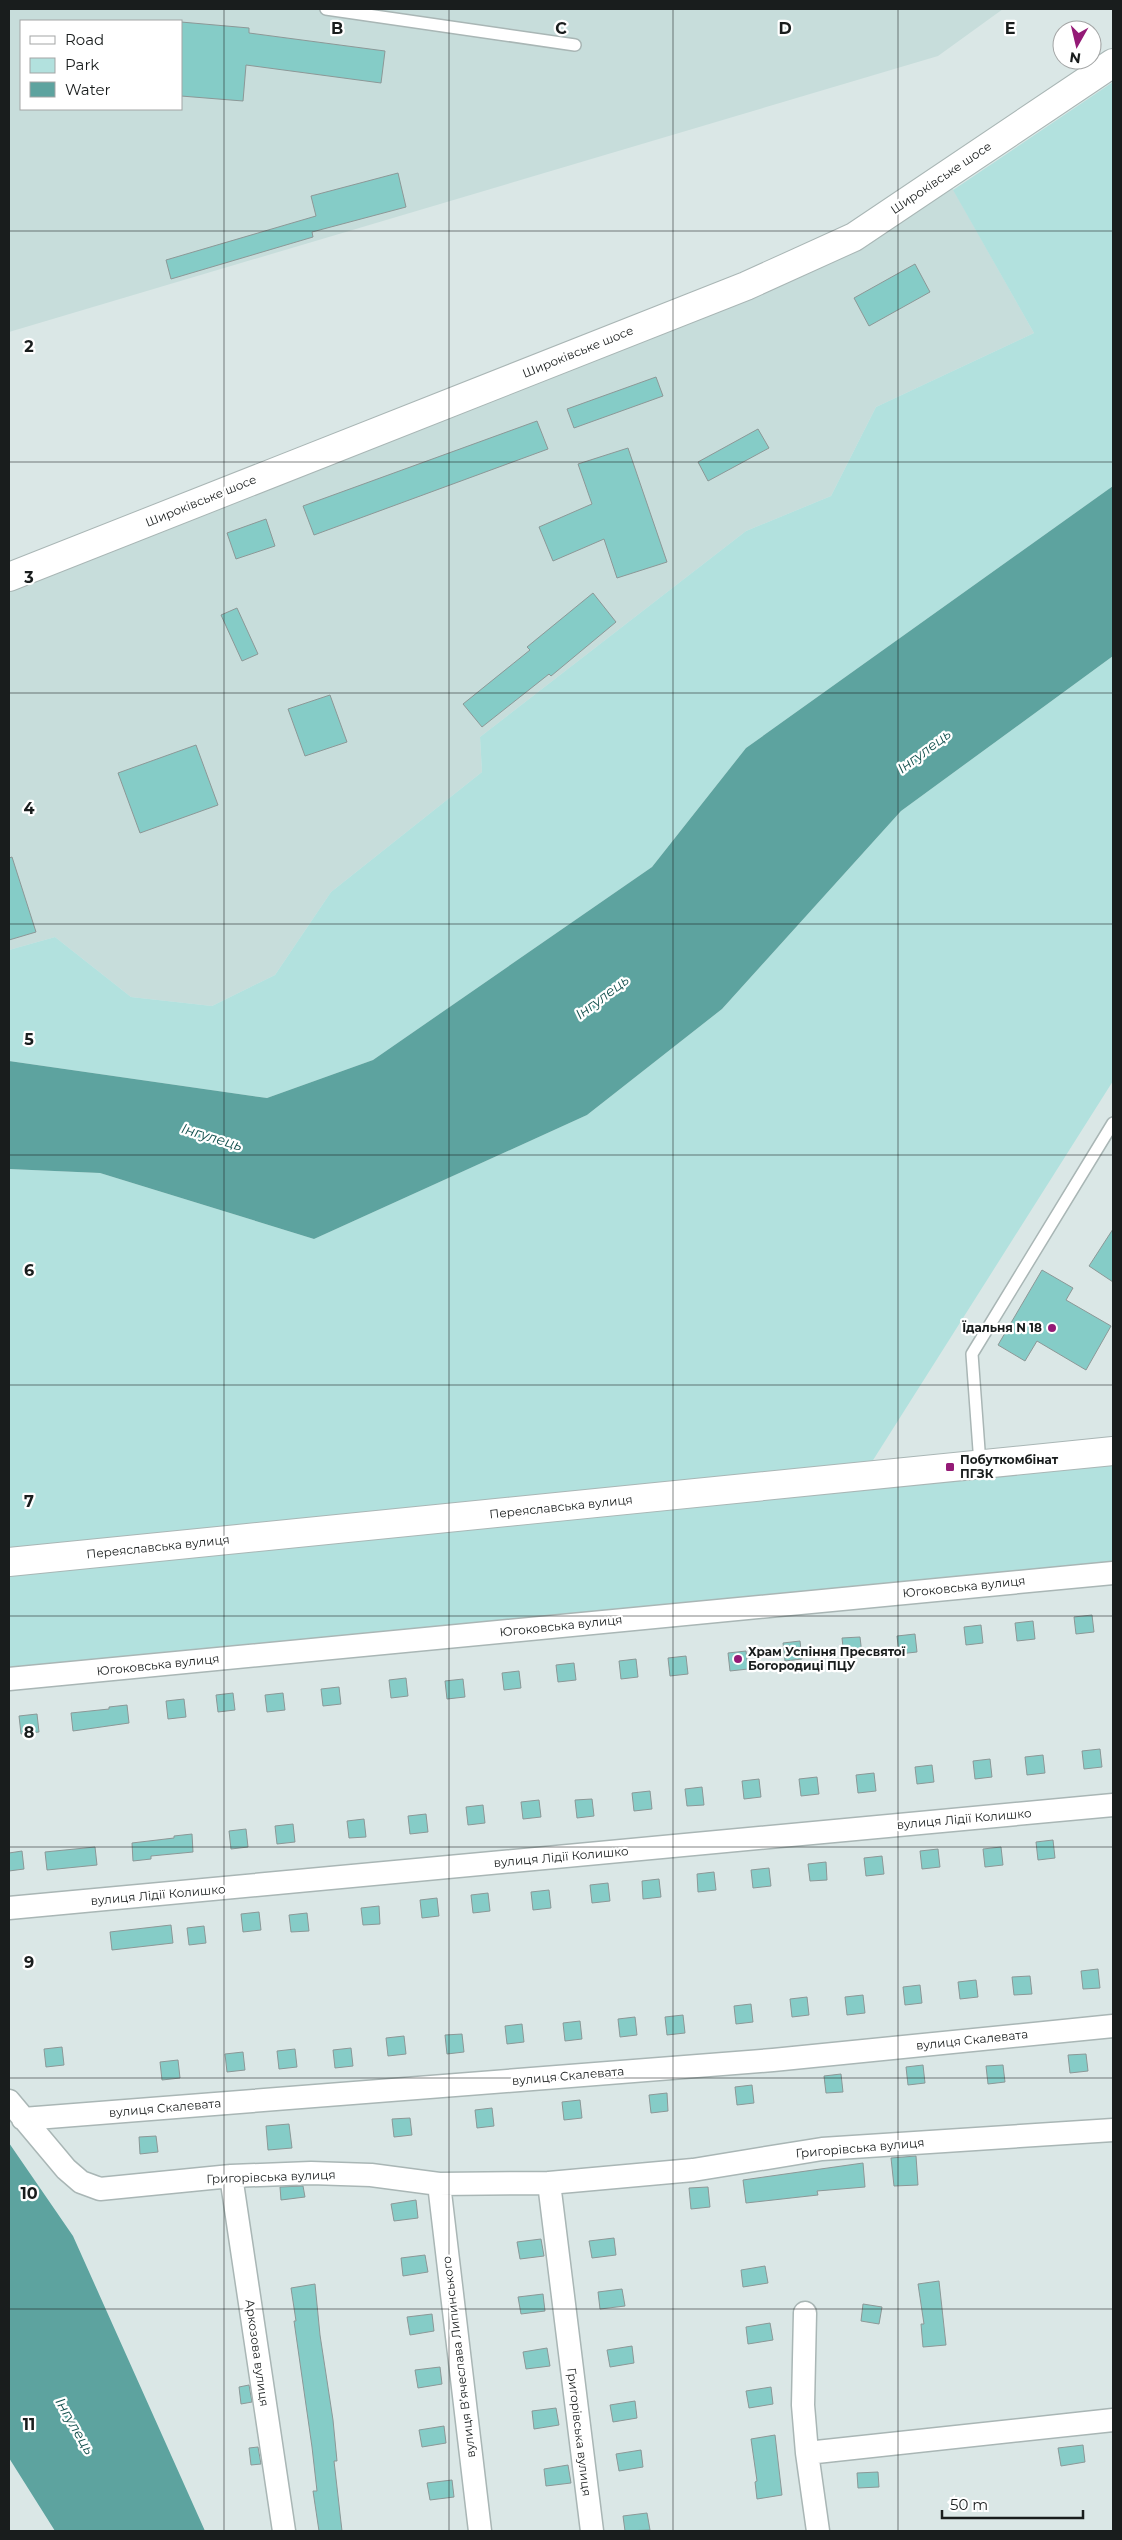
<svg xmlns="http://www.w3.org/2000/svg" width="1122" height="2540" viewBox="0 0 1122 2540" font-family="Montserrat,sans-serif">
<rect width="100%" height="100%" fill="#dae7e6"/>
<path fill="#c7dddb" fill-rule="evenodd" d="M9,9H1003L938,56L9,332ZM21,21H181V109H21Z
M945,175L1034,333L876,407L831,496L746,531L480,737L482,772L331,892L275,975L212,1006L131,997L55,937L9,950V576L854,237Z"/>
<path fill="#b2e1de" d="M1113,82V486L746,748L652,867L373,1060L267,1098L9,1061V950L55,937L131,997L212,1006L275,975L331,892L482,772L480,737L746,531L831,496L876,407L1034,333L953,190Z
M1113,656V1081L863,1476L1113,1451V1573L9,1678V1169L100,1173L314,1239L587,1115L722,1009L901,811Z"/>
<path fill="#5da39f" d="M1113,486V656L901,811L722,1009L587,1115L314,1239L100,1173L9,1169V1061L267,1098L373,1060L652,867L746,748Z
M9,2143L73,2236L205,2531H55L9,2458Z"/>
<path fill="#85ccc7" stroke="#8c9897" d="M181,22L249,28V33L385,51L381,83L246,65L243,101L181,96Z
M398,173L406,207L312,232L313,237L171,279L166,260L316,216L311,196Z
M915,264L930,292L869,326L854,298Z
M656,377L663,396L574,428L567,409Z
M537,421L548,449L314,535L303,506Z
M758,429L769,448L708,481L698,462Z
M628,448L667,562L617,578L604,539L553,561L539,527L592,504L578,464Z
M266,519L275,546L236,559L227,533Z
M593,593L616,622L551,676L549,674L482,727L463,704L530,650L527,647Z
M237,608L258,654L242,661L221,615Z
M330,695L347,742L305,756L288,709Z
M196,745L218,805L140,833L118,773Z
M12,857L36,932L9,940V858Z
M1113,1229V1282L1089,1266Z
M1042,1270L1073,1288L1066,1300L1111,1326L1086,1370L1037,1341L1025,1361L998,1345Z
M1092,1615L1094,1632L1076,1634L1074,1617Z
M1033,1621L1035,1639L1017,1641L1015,1623Z
M981,1625L983,1643L966,1645L964,1627Z
M915,1634L917,1652L899,1654L897,1636Z
M860,1637L862,1654L844,1656L842,1638Z
M800,1641L802,1659L785,1661L783,1643Z
M746,1651L748,1669L730,1671L728,1653Z
M686,1656L688,1674L670,1676L668,1658Z
M636,1659L638,1677L621,1679L619,1661Z
M574,1663L576,1680L558,1682L556,1665Z
M519,1671L521,1688L504,1690L502,1673Z
M406,1678L408,1696L391,1698L389,1680Z
M463,1679L465,1697L447,1699L445,1681Z
M339,1687L341,1704L323,1706L321,1689Z
M233,1693L235,1710L218,1712L216,1695Z
M283,1693L285,1710L267,1712L265,1695Z
M184,1699L186,1717L168,1719L166,1701Z
M127,1705L129,1723L73,1731L71,1713L109,1709V1707Z
M37,1714L39,1732L21,1734L19,1716Z
M1100,1749L1102,1767L1084,1769L1082,1751Z
M1043,1755L1045,1773L1027,1775L1025,1757Z
M990,1759L992,1777L975,1779L973,1761Z
M932,1765L934,1782L917,1784L915,1767Z
M874,1773L876,1791L858,1793L856,1775Z
M817,1777L819,1794L801,1796L799,1779Z
M759,1779L761,1797L744,1799L742,1781Z
M702,1787L704,1805L687,1806L685,1789Z
M650,1791L652,1809L634,1811L632,1793Z
M592,1799L594,1816L577,1818L575,1800Z
M539,1800L541,1817L523,1819L521,1802Z
M483,1805L485,1823L468,1825L466,1807Z
M426,1814L428,1832L410,1834L408,1816Z
M364,1819L366,1837L349,1838L347,1821Z
M293,1824L295,1842L277,1844L275,1826Z
M246,1829L248,1847L231,1849L229,1831Z
M192,1834L193,1852L151,1856V1859L133,1861L132,1843L174,1838V1836Z
M1053,1840L1055,1858L1038,1860L1036,1842Z
M95,1847L97,1865L47,1870L45,1852Z
M1001,1847L1003,1865L985,1867L983,1849Z
M938,1849L940,1867L922,1869L920,1851Z
M22,1851L24,1869L9,1871V1853Z
M882,1856L884,1874L866,1876L864,1858Z
M826,1862L827,1880L810,1881L808,1864Z
M769,1868L771,1886L753,1888L751,1870Z
M714,1872L716,1890L698,1892L697,1874Z
M659,1879L661,1897L643,1899L642,1881Z
M608,1883L610,1901L592,1903L590,1885Z
M549,1890L551,1908L533,1910L531,1892Z
M488,1893L490,1911L473,1913L471,1895Z
M437,1898L439,1916L422,1918L420,1900Z
M379,1906L380,1924L363,1925L361,1908Z
M259,1912L261,1930L243,1932L241,1914Z
M307,1913L309,1931L291,1932L289,1915Z
M171,1925L173,1943L112,1950L110,1932Z
M204,1926L206,1943L189,1945L187,1928Z
M1098,1969L1100,1988L1083,1989L1081,1971Z
M1030,1976L1032,1994L1014,1995L1012,1977Z
M976,1980L978,1997L960,1999L958,1982Z
M920,1985L922,2003L905,2005L903,1987Z
M863,1995L865,2013L847,2015L845,1997Z
M807,1997L809,2015L792,2017L790,1999Z
M751,2004L753,2022L736,2024L734,2006Z
M683,2015L685,2033L667,2035L665,2017Z
M635,2017L637,2035L620,2037L618,2019Z
M580,2021L582,2039L565,2041L563,2023Z
M522,2024L524,2042L507,2044L505,2026Z
M462,2034L464,2052L447,2054L445,2035Z
M404,2036L406,2054L388,2056L386,2038Z
M62,2047L64,2065L46,2067L44,2049Z
M351,2048L353,2066L335,2068L333,2050Z
M295,2049L297,2067L279,2069L277,2051Z
M243,2052L245,2070L227,2072L225,2054Z
M1086,2054L1088,2071L1070,2073L1068,2055Z
M178,2060L180,2078L162,2080L160,2062Z
M923,2065L925,2083L908,2085L906,2067Z
M1003,2065L1005,2082L988,2084L986,2066Z
M841,2074L843,2092L826,2093L824,2076Z
M752,2085L754,2103L737,2105L735,2087Z
M667,2093L668,2111L651,2113L649,2095Z
M580,2100L582,2118L564,2120L562,2102Z
M492,2108L494,2126L477,2128L475,2110Z
M410,2118L412,2135L394,2137L392,2119Z
M289,2124L292,2148L268,2150L266,2126Z
M156,2136L158,2152L140,2154L139,2137Z
M916,2156L918,2185L894,2186L891,2158Z
M863,2163L865,2187L817,2191L818,2195L746,2203L743,2180Z
M303,2186L305,2197L281,2200L280,2187Z
M708,2187L710,2207L691,2209L689,2188Z
M416,2200L418,2218L394,2221L391,2204Z
M614,2238L616,2255L592,2258L589,2241Z
M541,2239L544,2256L520,2259L517,2242Z
M425,2255L428,2272L403,2276L401,2258Z
M765,2266L768,2283L743,2287L741,2270Z
M939,2281L946,2345L923,2347L921,2324H924L918,2284Z
M315,2284L320,2335L333,2420L337,2461H334L342,2531H319L313,2491H317L312,2447L294,2321H296L291,2288Z
M622,2289L625,2306L600,2309L598,2292Z
M543,2294L545,2311L521,2314L518,2297Z
M863,2304L882,2307L879,2324L861,2321Z
M432,2314L434,2331L410,2335L407,2317Z
M770,2323L773,2340L748,2344L746,2327Z
M632,2346L634,2363L610,2367L607,2350Z
M547,2348L550,2366L526,2369L523,2352Z
M440,2367L442,2384L418,2388L415,2370Z
M249,2385L252,2402L241,2404L239,2387Z
M771,2387L773,2404L749,2408L746,2391Z
M635,2401L637,2418L613,2422L610,2405Z
M556,2408L559,2425L534,2429L532,2411Z
M444,2426L446,2443L422,2447L419,2430Z
M775,2435L782,2495L757,2499L755,2482L757,2481L751,2439Z
M1083,2445L1085,2462L1061,2466L1058,2448Z
M258,2447L261,2464L251,2465L249,2448Z
M641,2450L643,2467L619,2471L616,2454Z
M568,2465L571,2483L546,2486L544,2469Z
M878,2472L879,2487L858,2488L857,2473Z
M452,2480L454,2497L430,2500L427,2483Z
M647,2513L650,2530L625,2531L623,2516Z"/>
<g fill="none" stroke-linecap="round" stroke-linejoin="round">
<defs>
<path id="service" d="M326,9L575,45
M980,1464L972,1354L1113,1123"/>
<path id="minor" d="M9,1679L1113,1573
M9,1908L1113,1805
M9,2101L66,2169L81,2182L100,2189L231,2176L311,2173L371,2175L439,2184L549,2183L693,2170L822,2149L1113,2130
M23,2119L773,2060L1113,2026
M231,2176L284,2531
M549,2183L592,2531
M439,2184L480,2531
M805,2313L803,2405L807,2453L818,2531
M807,2453L1113,2420"/>
<path id="tertiary" d="M9,1562L1113,1451"/>
<path id="primary" d="M9,577L746,286L854,237L1113,63"/>
</defs>
<use href="#service" stroke="#a9b6b5" stroke-width="14"/>
<use href="#minor" stroke="#a9b6b5" stroke-width="25"/>
<use href="#tertiary" stroke="#a9b6b5" stroke-width="30"/>
<use href="#primary" stroke="#a9b6b5" stroke-width="30"/>
<use href="#service" stroke="#fff" stroke-width="11"/>
<use href="#minor" stroke="#fff" stroke-width="22"/>
<use href="#tertiary" stroke="#fff" stroke-width="28"/>
<use href="#primary" stroke="#fff" stroke-width="28"/>
</g>
<path fill="none" stroke="#191d1d" stroke-width="1" stroke-opacity="0.55" d="M224,9V2531M449,9V2531M673,9V2531M898,9V2531M9,231H1113M9,462H1113M9,693H1113M9,924H1113M9,1155H1113M9,1385H1113M9,1616H1113M9,1847H1113M9,2078H1113M9,2309H1113"/>
<g fill="#941a76" stroke="#fff" stroke-width="2">
<circle cx="1052" cy="1328" r="5"/>
<rect x="945" y="1462" width="10" height="10" rx="2.5"/>
<circle cx="738" cy="1659" r="5"/>
</g>
<g text-anchor="middle" stroke-width="4.5" stroke-linejoin="round" paint-order="stroke">
<g font-size="12" fill="#191d1d" stroke="#fff">
<text transform="translate(941 178) rotate(-34)" y="4">Широківське шосе</text>
<text transform="translate(578 352) rotate(-22)" y="4">Широківське шосе</text>
<text transform="translate(201 501) rotate(-22)" y="4">Широківське шосе</text>
<text transform="translate(561 1507) rotate(-6)" y="4">Переяславська вулиця</text>
<text transform="translate(158 1547) rotate(-6)" y="4">Переяславська вулиця</text>
<text transform="translate(964 1587) rotate(-6)" y="4">Югоковська вулиця</text>
<text transform="translate(561 1626) rotate(-6)" y="4">Югоковська вулиця</text>
<text transform="translate(158 1665) rotate(-6)" y="4">Югоковська вулиця</text>
<text transform="translate(964 1819) rotate(-5)" y="4">вулиця Лідії Колишко</text>
<text transform="translate(561 1857) rotate(-5)" y="4">вулиця Лідії Колишко</text>
<text transform="translate(158 1895) rotate(-5)" y="4">вулиця Лідії Колишко</text>
<text transform="translate(972 2040) rotate(-6)" y="4">вулиця Скалевата</text>
<text transform="translate(568 2076) rotate(-5)" y="4">вулиця Скалевата</text>
<text transform="translate(165 2108) rotate(-5)" y="4">вулиця Скалевата</text>
<text transform="translate(860 2148) rotate(-5)" y="4">Григорівська вулиця</text>
<text transform="translate(271 2177) rotate(-2)" y="4">Григорівська вулиця</text>
<text transform="translate(257 2353) rotate(82)" y="4">Аркозова вулиця</text>
<text transform="translate(459 2357) rotate(-97)" y="4">вулиця В’ячеслава Липинського</text>
<text transform="translate(579 2432) rotate(83)" y="4">Григорівська вулиця</text>
</g>
<g font-size="12" font-weight="bold" fill="#191d1d" stroke="#fff" text-anchor="start">
<text x="1042" y="1332" text-anchor="end">Їдальня N 18</text>
<text x="960" y="1464">Побуткомбінат<tspan x="960" dy="14">ПГЗК</tspan></text>
<text x="748" y="1656">Храм Успіння Пресвятої<tspan x="748" dy="14">Богородиці ПЦУ</tspan></text>
</g>
<g font-size="14" font-style="italic" fill="#12504d" stroke="#fff">
<text transform="translate(924 751) rotate(-37)" y="5">Інгулець</text>
<text transform="translate(602 997) rotate(-37)" y="5">Інгулець</text>
<text transform="translate(212 1137) rotate(17)" y="5">Інгулець</text>
<text transform="translate(75 2426) rotate(60)" y="5">Інгулець</text>
</g>
</g>
<g font-size="16" text-anchor="middle" font-weight="bold" fill="#191d1d" stroke="#fff" stroke-width="4.5" stroke-linejoin="round" paint-order="stroke">
<text x="337" y="34">B</text>
<text x="561" y="34">C</text>
<text x="785" y="34">D</text>
<text x="1010" y="34">E</text>
<text x="29" y="352">2</text>
<text x="29" y="583">3</text>
<text x="29" y="814">4</text>
<text x="29" y="1045">5</text>
<text x="29" y="1276">6</text>
<text x="29" y="1507">7</text>
<text x="29" y="1738">8</text>
<text x="29" y="1968">9</text>
<text x="29" y="2199">10</text>
<text x="29" y="2430">11</text>
</g>
<rect width="1122" height="2540" fill="none" stroke="#191d1d" stroke-width="20"/>
<rect x="20" y="20" width="162" height="90" fill="#ffffff" stroke="#a3a5a5"/>
<rect x="30" y="36" width="25" height="8" fill="#ffffff" stroke="#a3a5a5"/>
<text x="65" y="45" font-size="15" fill="#191d1d">Road</text>
<rect x="30" y="58" width="25" height="15" fill="#b2e1de" stroke="#a3a5a5"/>
<text x="65" y="70" font-size="15" fill="#191d1d">Park</text>
<rect x="30" y="82" width="25" height="15" fill="#5da39f" stroke="#a3a5a5"/>
<text x="65" y="95" font-size="15" fill="#191d1d">Water</text>
<g transform="translate(1077 45) rotate(188)"><circle r="24" fill="#ffffff" stroke="#a3a5a5"/>
<path d="M0-4L9 19L0 12L-9 19Z" fill="#941a76"/>
<text y="-8" font-size="14" font-weight="bold" text-anchor="middle" fill="#191d1d">N</text>
</g>
<path d="M942 2510v8h141v-8" fill="none" stroke="#191d1d" stroke-width="2.5"/>
<text x="950" y="2510" font-size="15" fill="#191d1d" stroke="#ffffff" stroke-width="4" paint-order="stroke">50 m</text>
</svg>
